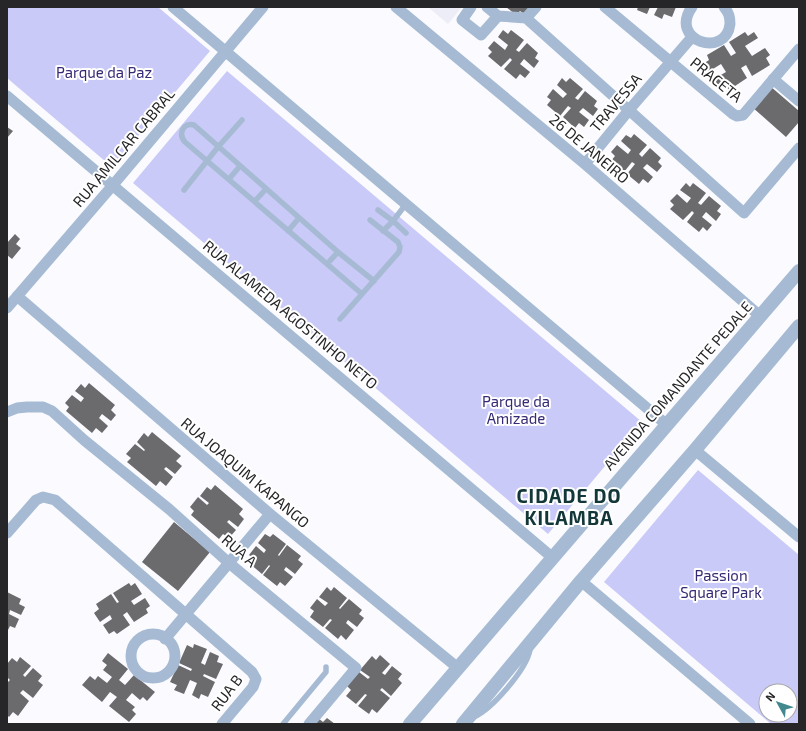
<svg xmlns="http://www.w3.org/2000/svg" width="806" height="731" viewBox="0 0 806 731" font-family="'Exo 2',sans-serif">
<rect width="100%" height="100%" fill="#fbfbff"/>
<path fill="#ededf8" d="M428,7H462L448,24Z"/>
<path fill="#cacaf8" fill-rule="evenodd" d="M7,7H158L210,51L112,167L7,78Z
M227,71L642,422L548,534L133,183Z
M698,470L799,555V724H771L604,582ZM766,691H790V715H766Z"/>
<path fill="#6b6b6e" d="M506,7H530L524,14L520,11L516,15Z
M638,7H650L647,14L637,10Z
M658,7H676L672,17L664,14L662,19L654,15Z
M503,30L508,34L511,30L524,40L516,50L519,52L527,43L538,53L535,58L539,61L534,68L524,59L520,64L530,72L525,78L520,74L516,79L504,69L512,60L510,58L501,67L488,56L492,52L488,48L494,41L505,50L508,45L498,37Z
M745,32L748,36L754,32L758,38L745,46L752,56L765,48L770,55L766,58L770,65L752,76L746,65L741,68L747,78L729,90L726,86L721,90L714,79L726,72L721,64L708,72L703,64L709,60L707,55L724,45L731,56L736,53L729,42Z
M562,78L566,82L570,78L583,89L575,98L578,100L585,91L597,101L594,106L598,109L593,116L583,108L579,112L589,120L584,127L579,123L575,128L563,117L571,108L568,106L560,116L547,105L551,100L547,97L553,89L563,98L567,94L557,85Z
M770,86L799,111V122L786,137L752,107Z
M7,127L13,131L7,138Z
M634,134L647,145L639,154L642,157L650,148L661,158L658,162L662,166L657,172L647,164L643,168L653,177L648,183L643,179L639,184L627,174L635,164L632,162L624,172L611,161L615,156L611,152L617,145L628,154L631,150L621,141L626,135L631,138Z
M686,183L690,187L693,183L706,193L698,203L701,205L709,196L721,206L717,211L721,214L716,221L706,212L702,217L712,225L707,231L703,227L699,232L687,222L694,213L692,211L683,220L670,209L674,205L670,201L677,194L687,203L691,198L680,190Z
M15,234L20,239L16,244L21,248L12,259L7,255V243Z
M89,383L115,405L111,410L116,415L111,421L102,414L99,418L108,426L102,433L96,428L92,433L66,411L69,407L65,403L72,395L81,402L84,398L75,391L81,384L85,388Z
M152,432L181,456L176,461L182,466L175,474L166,467L164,469L173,477L166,486L160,481L156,486L127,462L131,458L126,454L135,444L144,451L145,450L137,442L144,433L148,437Z
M215,485L243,509L239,514L244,519L238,527L229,520L227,522L236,530L229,538L223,534L219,539L191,515L194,511L190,507L198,497L207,505L209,503L200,496L207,487L211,490Z
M174,522L210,552L178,591L142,562Z
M265,534L270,537L273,534L286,544L278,555L279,556L287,545L301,556L298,560L303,564L295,574L286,567L284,570L293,577L285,586L280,582L277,586L263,575L270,566L269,565L262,574L249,563L253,558L249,555L256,546L264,553L266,550L258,543Z
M129,583L131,586L135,583L142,594L131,601L134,605L145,598L150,606L146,609L148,613L134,622L127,612L123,615L130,625L117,634L114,631L109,634L103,625L112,619L110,615L100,622L94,613L99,609L96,604L111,594L117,603L119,602L113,593Z
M327,587L331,591L334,587L347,598L339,608L340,609L349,599L362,610L359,614L364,618L357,627L348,620L346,623L354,630L346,640L341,635L338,639L325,628L332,620L330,619L323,627L310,617L314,611L310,608L317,599L325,606L328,603L319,597Z
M7,592L21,599L19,604L25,607L21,615L10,610L9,614L19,619L15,628L10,626L7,632Z
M194,644L207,649L201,663L205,665L210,652L219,656L217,662L223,664L216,679L204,674L203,676L215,682L208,697L201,694L199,699L192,695L197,683L190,680L184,694L174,690L177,685L170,682L178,665L191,671L192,669L179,663L187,645L193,648Z
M108,653L128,669L119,680L125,685L134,675L155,692L147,701L143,697L140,700L132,693L126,700L135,707L132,710L136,714L129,722L109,706L117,697L110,692L102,702L82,685L90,676L95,680L98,676L107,683L112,677L103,670L107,665L102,661Z
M380,655L390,664L382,673L385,675L392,666L402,674L398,679L402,683L391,696L382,688L380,690L390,698L377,713L372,709L369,714L358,706L367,695L365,694L356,704L346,696L351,690L347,686L359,672L368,679L370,677L360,670L372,656L376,660Z
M20,657L31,666L23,675L25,677L33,668L42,676L38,681L43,685L33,698L23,690L20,693L29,701L18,716L13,712L9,717L7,715V683L10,680L7,677V664L12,658L17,662Z
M318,718L323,722L327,718L335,724H314Z"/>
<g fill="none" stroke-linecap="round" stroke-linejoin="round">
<path stroke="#a6bbd3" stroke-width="5.5" d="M229,179L240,166
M184,190L218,147L242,120
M255,201L266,189
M378,210L393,221L406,204
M288,231L299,218
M383,231L393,221L406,233
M327,264L338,252
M362,294L185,142C178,134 183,122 194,125L338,252L374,281
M340,319L399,252L400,247L398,242L370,220
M474,717C492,709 526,670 530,650
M283,724L326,672V667"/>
<path stroke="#a6bbd3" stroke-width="11" d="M173,7L667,425
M396,7L585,164L760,316
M471,7L462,20L481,35L498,16L487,7
M605,7L733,114L737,116L743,115L799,49
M692,7C668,41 726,59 730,24C730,17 729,13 724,7
M498,16L526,18L744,213L799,148
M526,18L536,7
M773,79L799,101
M7,96L553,558
M585,164L629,110L692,37
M17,296L270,514L458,668
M7,308L113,185L263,7
M7,412L17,408L27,407H43L52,411L84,440L169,509L229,563L356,668L309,724
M695,450L799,537
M7,533L36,500L43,497L55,500L252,672L256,679L253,687L222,724
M581,581L750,724
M131 656a22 22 0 1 1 44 0a22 22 0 1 1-44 0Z
M165,639L270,514"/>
<path stroke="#a6bbd3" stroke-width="14" d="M410,724L799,271
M463,724L581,581L695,450L799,326"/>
</g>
<g text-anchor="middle" stroke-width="4" stroke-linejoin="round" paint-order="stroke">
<g font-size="15" fill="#362a75" stroke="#fff">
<text x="104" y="78">Parque da Paz</text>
<text x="516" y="407">Parque da<tspan x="516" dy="17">Amizade</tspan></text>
<text x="721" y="581">Passion<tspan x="721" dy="17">Square Park</tspan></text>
</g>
<g font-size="15" fill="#262628" stroke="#fff">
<text transform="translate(716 80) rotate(39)" y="5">PRACETA</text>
<text transform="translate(616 103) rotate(-50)" y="5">TRAVESSA</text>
<text transform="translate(124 148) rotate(-50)" y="5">RUA AMILCAR CABRAL</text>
<text transform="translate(589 149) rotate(40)" y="5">26 DE JANEIRO</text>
<text transform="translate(290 315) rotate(40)" y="5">RUA ALAMEDA AGOSTINHO NETO</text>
<text transform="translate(678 386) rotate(-49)" y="5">AVENIDA COMANDANTE PEDALE</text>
<text transform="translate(245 473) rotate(40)" y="5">RUA JOAQUIM KAPANGO</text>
<text transform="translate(239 551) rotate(41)" y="5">RUA A</text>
<text transform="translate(227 693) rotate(-53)" y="5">RUA B</text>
</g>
<g font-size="19" font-weight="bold" letter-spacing="1" fill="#133638" stroke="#fff">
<text x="569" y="503">CIDADE DO<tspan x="569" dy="22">KILAMBA</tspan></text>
</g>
</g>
<rect width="806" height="731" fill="none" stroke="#262628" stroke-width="16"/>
<g transform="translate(778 703) rotate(310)"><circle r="19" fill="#ffffff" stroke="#a8a8a9"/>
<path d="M0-3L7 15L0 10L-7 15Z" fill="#41898e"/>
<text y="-6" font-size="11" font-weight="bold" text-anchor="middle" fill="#262628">N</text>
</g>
</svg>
